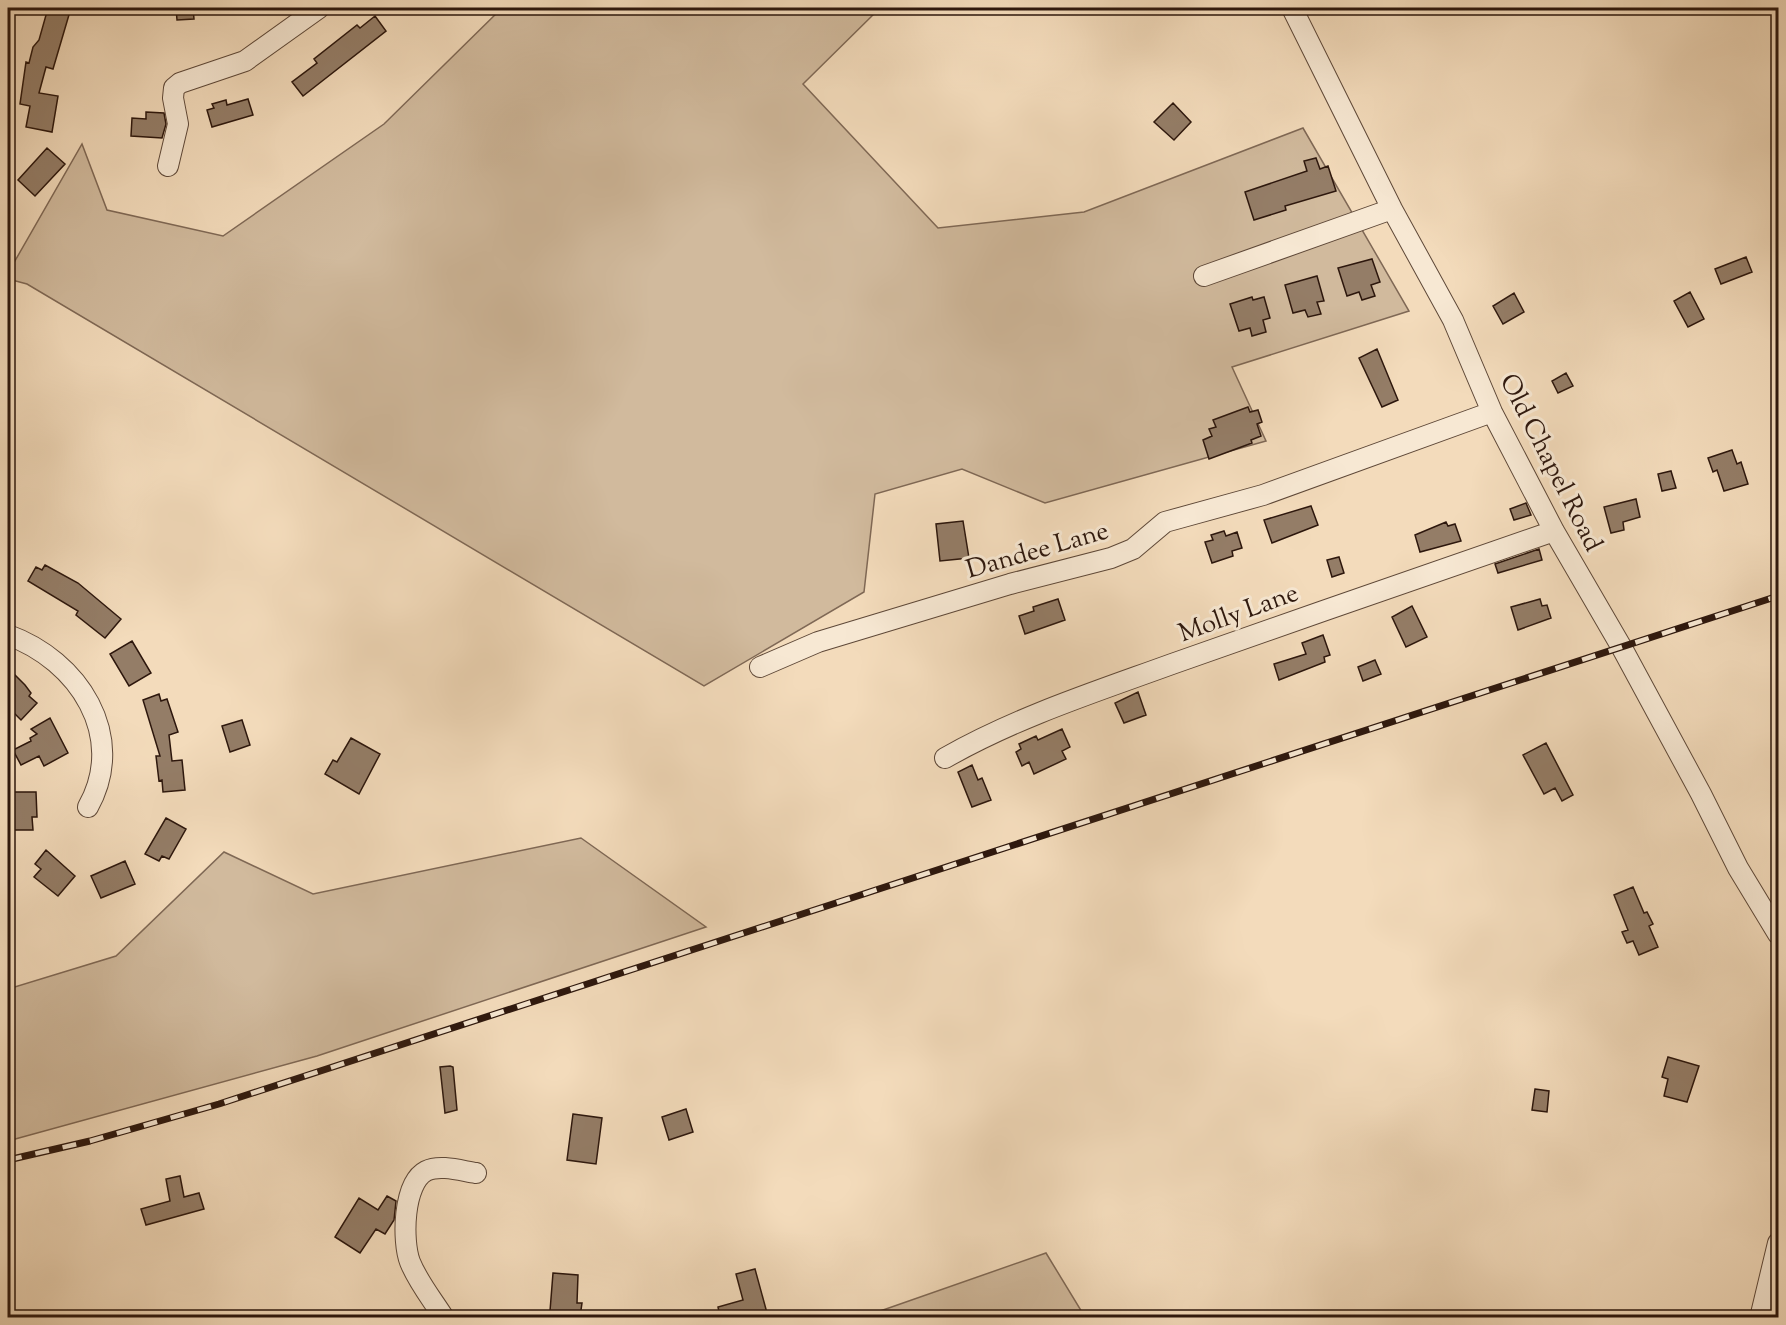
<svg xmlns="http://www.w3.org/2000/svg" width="1786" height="1325" viewBox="0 0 1786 1325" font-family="'Sorts Mill Goudy',serif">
<rect width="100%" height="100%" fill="#f3dbbb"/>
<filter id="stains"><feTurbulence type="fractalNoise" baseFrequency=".00333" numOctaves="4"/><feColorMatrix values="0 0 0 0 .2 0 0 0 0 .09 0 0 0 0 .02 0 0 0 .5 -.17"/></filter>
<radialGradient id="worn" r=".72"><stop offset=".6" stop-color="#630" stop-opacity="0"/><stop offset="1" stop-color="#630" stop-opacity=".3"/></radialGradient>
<path fill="#d1ba9d" stroke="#7f6855" stroke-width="1.5" d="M502,8H880L803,84L938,228L1084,212L1303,128L1409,311L1232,367L1266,441L1045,503L962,469L875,494L864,592L704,686L27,284L8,279V273L82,144L107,210L223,236L384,124Z
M581,838L706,927L317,1056L8,1141V989L116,956L224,852L313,894Z
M1046,1253L1085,1317H863Z"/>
<path fill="#947d67" stroke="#2d170d" stroke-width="1.5" d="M48,8H71L53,69L46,67L39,93L58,96L52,132L26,127L30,106L20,104L26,62L29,63L33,47L39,40Z
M176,8H193L194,19L177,20Z
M375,16L386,31L303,96L292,82L317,63L314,59L357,25L360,28Z
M248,99L253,115L212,127L207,110L214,108L212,104L226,100L227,105Z
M1173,103L1191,122L1174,140L1154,122Z
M146,112L164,113L166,124L162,138L131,136L132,118L146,119Z
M47,148L65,164L35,196L18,180Z
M1316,158L1320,169L1328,166L1336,191L1285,206L1286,210L1254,220L1245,192L1307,171L1304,161Z
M1746,257L1752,272L1721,284L1715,269Z
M1372,259L1380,282L1371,285L1375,296L1362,300L1359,292L1347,296L1338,268Z
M1317,276L1324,301L1317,302L1321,314L1308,317L1305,310L1293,313L1285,285Z
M1690,292L1704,319L1688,327L1674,301Z
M1514,293L1524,312L1503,324L1493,306Z
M1252,297L1253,300L1264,297L1270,318L1263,320L1266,332L1252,336L1250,328L1239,331L1230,304Z
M1377,349L1398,400L1382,407L1359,358Z
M1566,373L1573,386L1558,393L1552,381Z
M1248,407L1250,412L1258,410L1262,422L1257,424L1261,436L1251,440L1252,443L1209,459L1203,440L1212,436L1209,429L1216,427L1213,420Z
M1732,450L1737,464L1741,462L1748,484L1724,491L1717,470L1713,472L1708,458Z
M1671,471L1676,488L1662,491L1658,474Z
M1636,499L1640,517L1623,522L1624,530L1611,533L1604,507Z
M1526,503L1531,515L1514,520L1510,509Z
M1311,506L1318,525L1272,543L1264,520Z
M963,521L969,558L940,561L936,524Z
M1446,522L1448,526L1455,524L1461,541L1420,552L1415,535Z
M1224,531L1226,536L1237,532L1242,548L1232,551L1233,556L1212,563L1205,542L1213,540L1211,535Z
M1539,549L1542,560L1498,573L1495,564Z
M1339,557L1344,573L1332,577L1327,560Z
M45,565L78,583L121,619L105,638L76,615L78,611L28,581L36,567L42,570Z
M1058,599L1065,620L1025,634L1019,616L1034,611L1033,607Z
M1540,599L1542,606L1547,605L1551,618L1518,630L1511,607Z
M1412,606L1427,637L1406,647L1392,617Z
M1323,635L1330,655L1324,657L1325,662L1279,680L1274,664L1306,654L1302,643Z
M132,641L151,673L129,686L110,654Z
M1375,660L1381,674L1363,681L1358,667Z
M8,668L25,685L31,693L29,696L37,703L21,720L8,707Z
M1138,692L1146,715L1124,723L1115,703Z
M159,694L161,701L167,699L178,732L169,735L172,761L182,760L185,790L163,792L162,780L159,781L156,756H160L143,700Z
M50,718L68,753L44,766L39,756L21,765L13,750L31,741L30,738L37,734L31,729Z
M242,720L250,745L230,752L222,726Z
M1062,729L1070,747L1062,751L1066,759L1034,774L1029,762L1022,766L1016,752L1021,749L1019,744L1036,736L1038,740Z
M351,738L380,754L359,794L325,774L333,760L337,762Z
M1546,743L1573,795L1562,801L1555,788L1544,794L1523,755Z
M972,765L978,780L982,778L991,800L972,807L958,772Z
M10,792H36L37,817H32L33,830H11Z
M166,818L186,829L169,859L162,856L159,861L145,854Z
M46,850L75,876L58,896L34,877L41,869L35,864Z
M125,861L135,884L101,898L91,876Z
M1633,887L1644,913L1647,912L1653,924L1649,926L1658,947L1639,955L1633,941L1627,943L1622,932L1628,930L1614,895Z
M1668,1057L1699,1066L1687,1102L1664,1096L1668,1079L1662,1077Z
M450,1066L453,1067L457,1110L445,1113L440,1067Z
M1535,1089L1549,1091L1547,1112L1532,1110Z
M686,1109L693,1132L669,1140L662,1117Z
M573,1114L602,1118L596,1164L567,1160Z
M180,1176L184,1197L199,1193L204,1209L146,1225L141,1209L170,1201L166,1179Z
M387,1196L396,1201L394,1220L385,1234L376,1229L360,1253L335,1237L359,1198L378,1210Z
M755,1269L767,1313L752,1317H720L718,1307L743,1300L736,1274Z
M553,1273L578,1275L577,1303H582L580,1317H556L557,1311H550Z"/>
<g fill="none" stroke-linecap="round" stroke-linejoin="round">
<defs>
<path id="minor" d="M1292,8L1392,209L1453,320L1492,412L1554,531L1622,648L1701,794L1738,868L1778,934
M168,166L178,124L173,98L174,88L180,83L245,61L319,8
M1204,276L1392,209
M8,635C78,660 128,736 88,807
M760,667L818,642L1010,584L1111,558L1133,549L1165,522L1263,495L1492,412
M945,758C1017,717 1095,692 1172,664C1299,619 1427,575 1554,531
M444,1318C432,1299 418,1282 410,1262C402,1241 403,1183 426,1171C440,1164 462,1171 476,1173
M1760,1318L1778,1243"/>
</defs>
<use href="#minor" stroke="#5e4838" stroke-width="22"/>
<use href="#minor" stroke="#f7e8d3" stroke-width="20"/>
<defs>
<path id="rail" d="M8,1160L90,1141L219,1104L1778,596"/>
</defs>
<use href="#rail" stroke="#2d170d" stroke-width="7"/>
<use href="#rail" stroke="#f7e8d3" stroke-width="4.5" stroke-dasharray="14" stroke-linecap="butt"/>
</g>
<g text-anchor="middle" stroke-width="6" stroke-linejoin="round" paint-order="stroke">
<g font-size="26" fill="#2d170d" stroke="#f7e8d3">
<text transform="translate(1552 462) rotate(63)" y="9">Old Chapel Road</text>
<text transform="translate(1037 549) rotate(-16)" y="9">Dandee Lane</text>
<text transform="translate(1238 612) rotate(-20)" y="9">Molly Lane</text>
</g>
</g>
<rect width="1786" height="1325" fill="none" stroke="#f3dbbb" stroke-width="30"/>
<rect x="9" y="9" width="1768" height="1307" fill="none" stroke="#2d170d" stroke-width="3"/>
<rect x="15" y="15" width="1756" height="1295" fill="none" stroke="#2d170d" stroke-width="1.5"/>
<rect width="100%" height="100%" filter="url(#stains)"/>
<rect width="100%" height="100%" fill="url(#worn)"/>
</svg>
